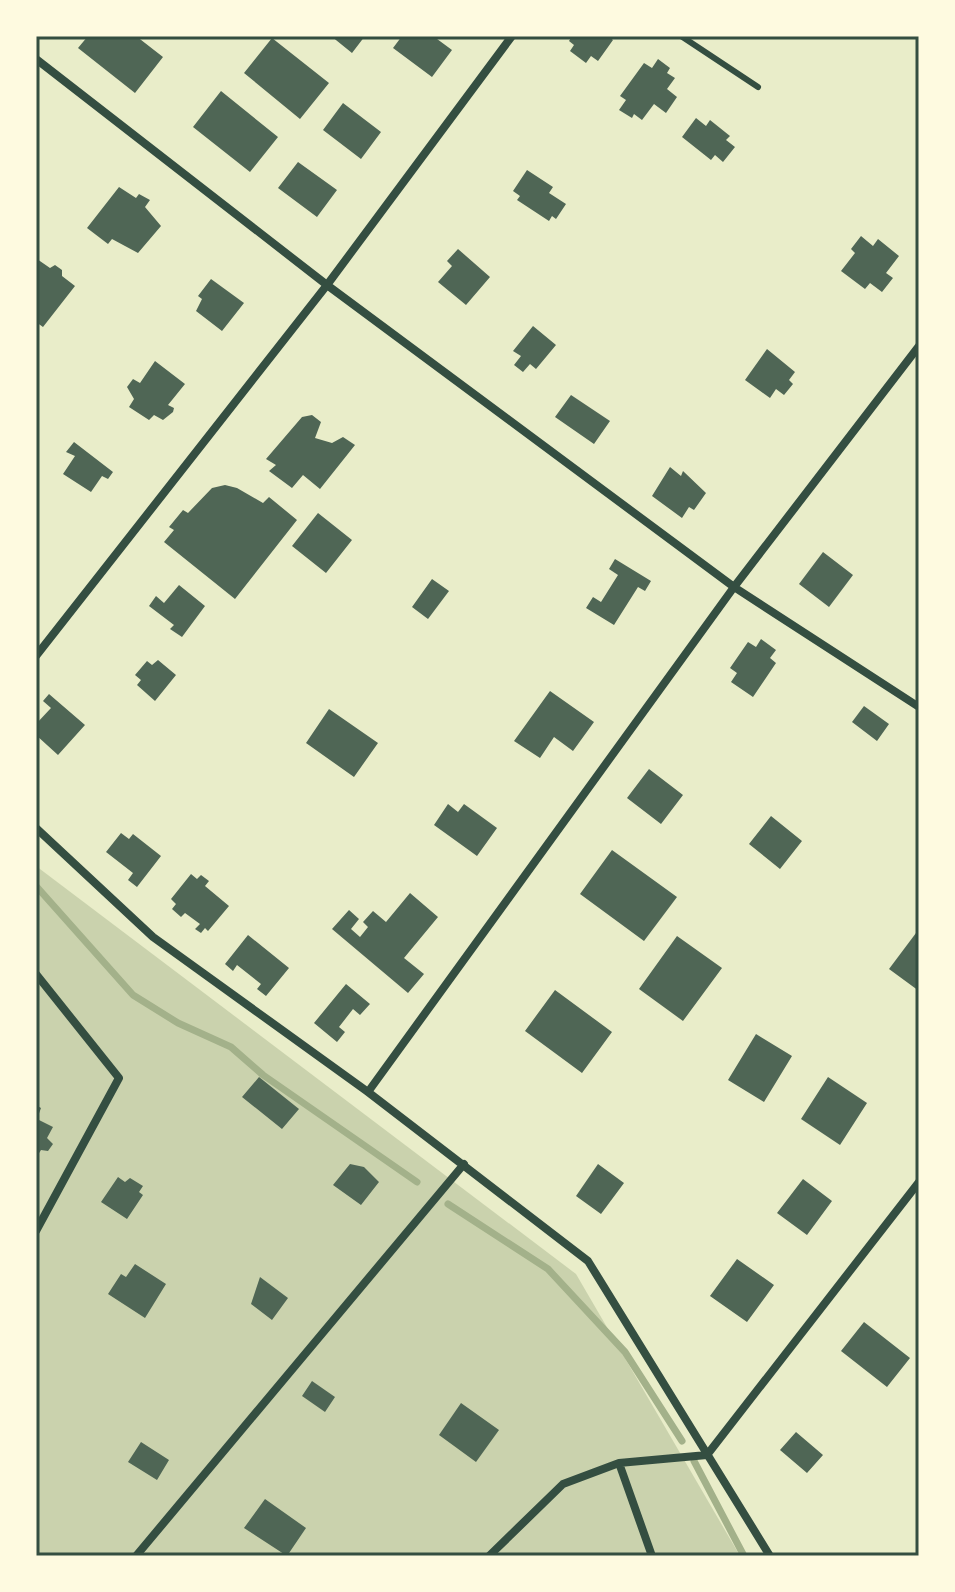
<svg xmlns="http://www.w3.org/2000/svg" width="955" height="1592" viewBox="0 0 955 1592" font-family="Mulish,sans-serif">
<rect width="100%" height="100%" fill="#e9edc9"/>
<path fill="#cad2ad" d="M36,866L576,1274L740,1556H36Z"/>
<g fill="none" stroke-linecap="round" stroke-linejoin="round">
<path stroke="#a3b18a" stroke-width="7" d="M36,886L133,995L178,1023L231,1047L263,1075L417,1182
M448,1204L548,1269L625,1352L682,1441
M694,1461L744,1556"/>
</g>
<path fill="#4f6655" d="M88,36H136L163,57L135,93L78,48Z
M331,36H365L352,53Z
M402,36H433L452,50L432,77L393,48Z
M572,36H608L613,40L598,61L591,56L586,63L570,51L574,45L569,41Z
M272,38L329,83L300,119L244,73Z
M658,59L670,68L667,73L675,78L667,89L677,97L666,113L654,104L642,120L634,114L632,118L619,110L626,100L620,96L644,63L652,68Z
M221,91L278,137L250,172L193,127Z
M343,103L381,132L361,159L323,130Z
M696,118L706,126L710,120L730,136L726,140L735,147L723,162L715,155L711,160L682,137Z
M298,162L337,190L317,217L278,188Z
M527,170L553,187L549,193L566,204L556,219L552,216L549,221L517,200L520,196L513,191Z
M119,187L136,198L139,194L150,200L145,207L161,226L138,253L112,239L108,244L87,228Z
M861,236L873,246L878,239L899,256L886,273L893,278L882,292L870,283L865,289L841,271L855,253L851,249Z
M458,249L490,277L466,305L438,282L452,266L447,261Z
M37,259L50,268L55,265L62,270V276L75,286L43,327L36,322Z
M211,279L244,303L222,331L196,311L202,299L198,296Z
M533,326L556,345L536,369L530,364L523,372L514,365L521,356L513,351Z
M767,349L795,372L789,380L793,384L784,395L776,389L770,398L745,380Z
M155,361L185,384L168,405L174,408L173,412L163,420L154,415L149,420L129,407L134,399L127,387L133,379L140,383Z
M571,395L610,421L594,444L555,417Z
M312,415L321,422L315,438L332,443L343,437L355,445L320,489L303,475L292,488L269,471L276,465L266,459L302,417Z
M74,442L113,472L108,479L102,476L91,492L63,474L75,456L66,452Z
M670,467L681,476L683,471L706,493L694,510L689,507L682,518L652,496Z
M225,485L237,488L263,503L269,497L297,520L235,599L164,542L174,530L169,527L183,510L188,513L212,488Z
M318,513L352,540L326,573L292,546Z
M823,552L853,575L829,607L799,584Z
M615,559L651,581L645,591L638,587L614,625L586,608L593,597L601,602L618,575L609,569Z
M432,579L449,591L428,619L412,607Z
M179,585L205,606L182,637L170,629L174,625L149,606L156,596L164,603Z
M761,639L776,650L770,658L776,663L753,697L731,682L737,673L730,668L748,642L756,647Z
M158,660L176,675L155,701L137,685L141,680L135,675L147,661L152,665Z
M550,691L594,722L573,751L554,737L540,758L514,741Z
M49,694L85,725L58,755L36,735V724L51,708L43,701Z
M864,706L889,724L877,741L852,722Z
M329,709L378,743L354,777L306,743Z
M649,769L683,795L661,824L627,798Z
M448,804L458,812L464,804L497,828L477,856L434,825Z
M771,816L802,841L780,869L749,844Z
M121,833L129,839L133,834L161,856L137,887L128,880L133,873L106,852Z
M612,850L677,897L644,941L580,894Z
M191,874L197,879L201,875L209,881L205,886L229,906L208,931L205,928L201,933L195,929L200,924L185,913L181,917L172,909L176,904L171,899Z
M410,893L438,917L404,958L424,974L408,993L332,929L349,910L359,919L351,929L360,937L368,927L363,922L373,911L386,922Z
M916,933L919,935V991L889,969Z
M248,935L289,968L266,996L257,989L261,984L237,965L233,971L225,964Z
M677,936L722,968L683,1021L639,989Z
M346,984L370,1004L360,1015L353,1009L339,1027L345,1032L337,1042L314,1023Z
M555,990L612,1032L582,1073L525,1031Z
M756,1034L792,1056L764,1102L728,1080Z
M259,1077L299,1109L282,1129L242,1097Z
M828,1077L867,1103L840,1145L801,1119Z
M36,1105L41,1108L37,1119L53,1127L47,1138L53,1144L48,1151L41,1150L36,1158Z
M350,1164L364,1167L379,1182L361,1205L333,1185Z
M598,1164L624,1183L601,1214L576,1196Z
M118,1177L125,1182L130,1178L143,1186L139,1192L143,1195L127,1219L101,1202Z
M803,1179L832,1201L807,1235L777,1213Z
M737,1259L774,1285L747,1322L710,1296Z
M135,1264L166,1284L145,1318L108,1294L121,1274L126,1277Z
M260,1277L288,1298L272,1320L251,1304Z
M864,1322L910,1358L887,1387L841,1351Z
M312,1381L335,1397L325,1412L302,1396Z
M461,1403L499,1430L476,1462L439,1435Z
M796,1432L823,1455L807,1473L780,1450Z
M141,1442L169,1460L157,1480L128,1462Z
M265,1499L306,1528L287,1556L244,1528Z"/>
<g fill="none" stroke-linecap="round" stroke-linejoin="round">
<path stroke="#344e41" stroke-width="6" d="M681,36L758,87"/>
<path stroke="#344e41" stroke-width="8" d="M36,59L327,285L734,587L919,707
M36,656L327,285L512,36
M36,828L153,937L368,1092L588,1261L770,1556
M36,974L119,1078L36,1231
M368,1092L734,587L919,346
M619,1463L652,1556
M136,1556L464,1164
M489,1556L563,1484L619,1463L707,1455L919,1182"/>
</g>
<rect width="955" height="1592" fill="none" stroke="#fefae0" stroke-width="76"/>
<rect x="38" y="38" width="879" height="1516" fill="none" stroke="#344e41" stroke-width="3"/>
</svg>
